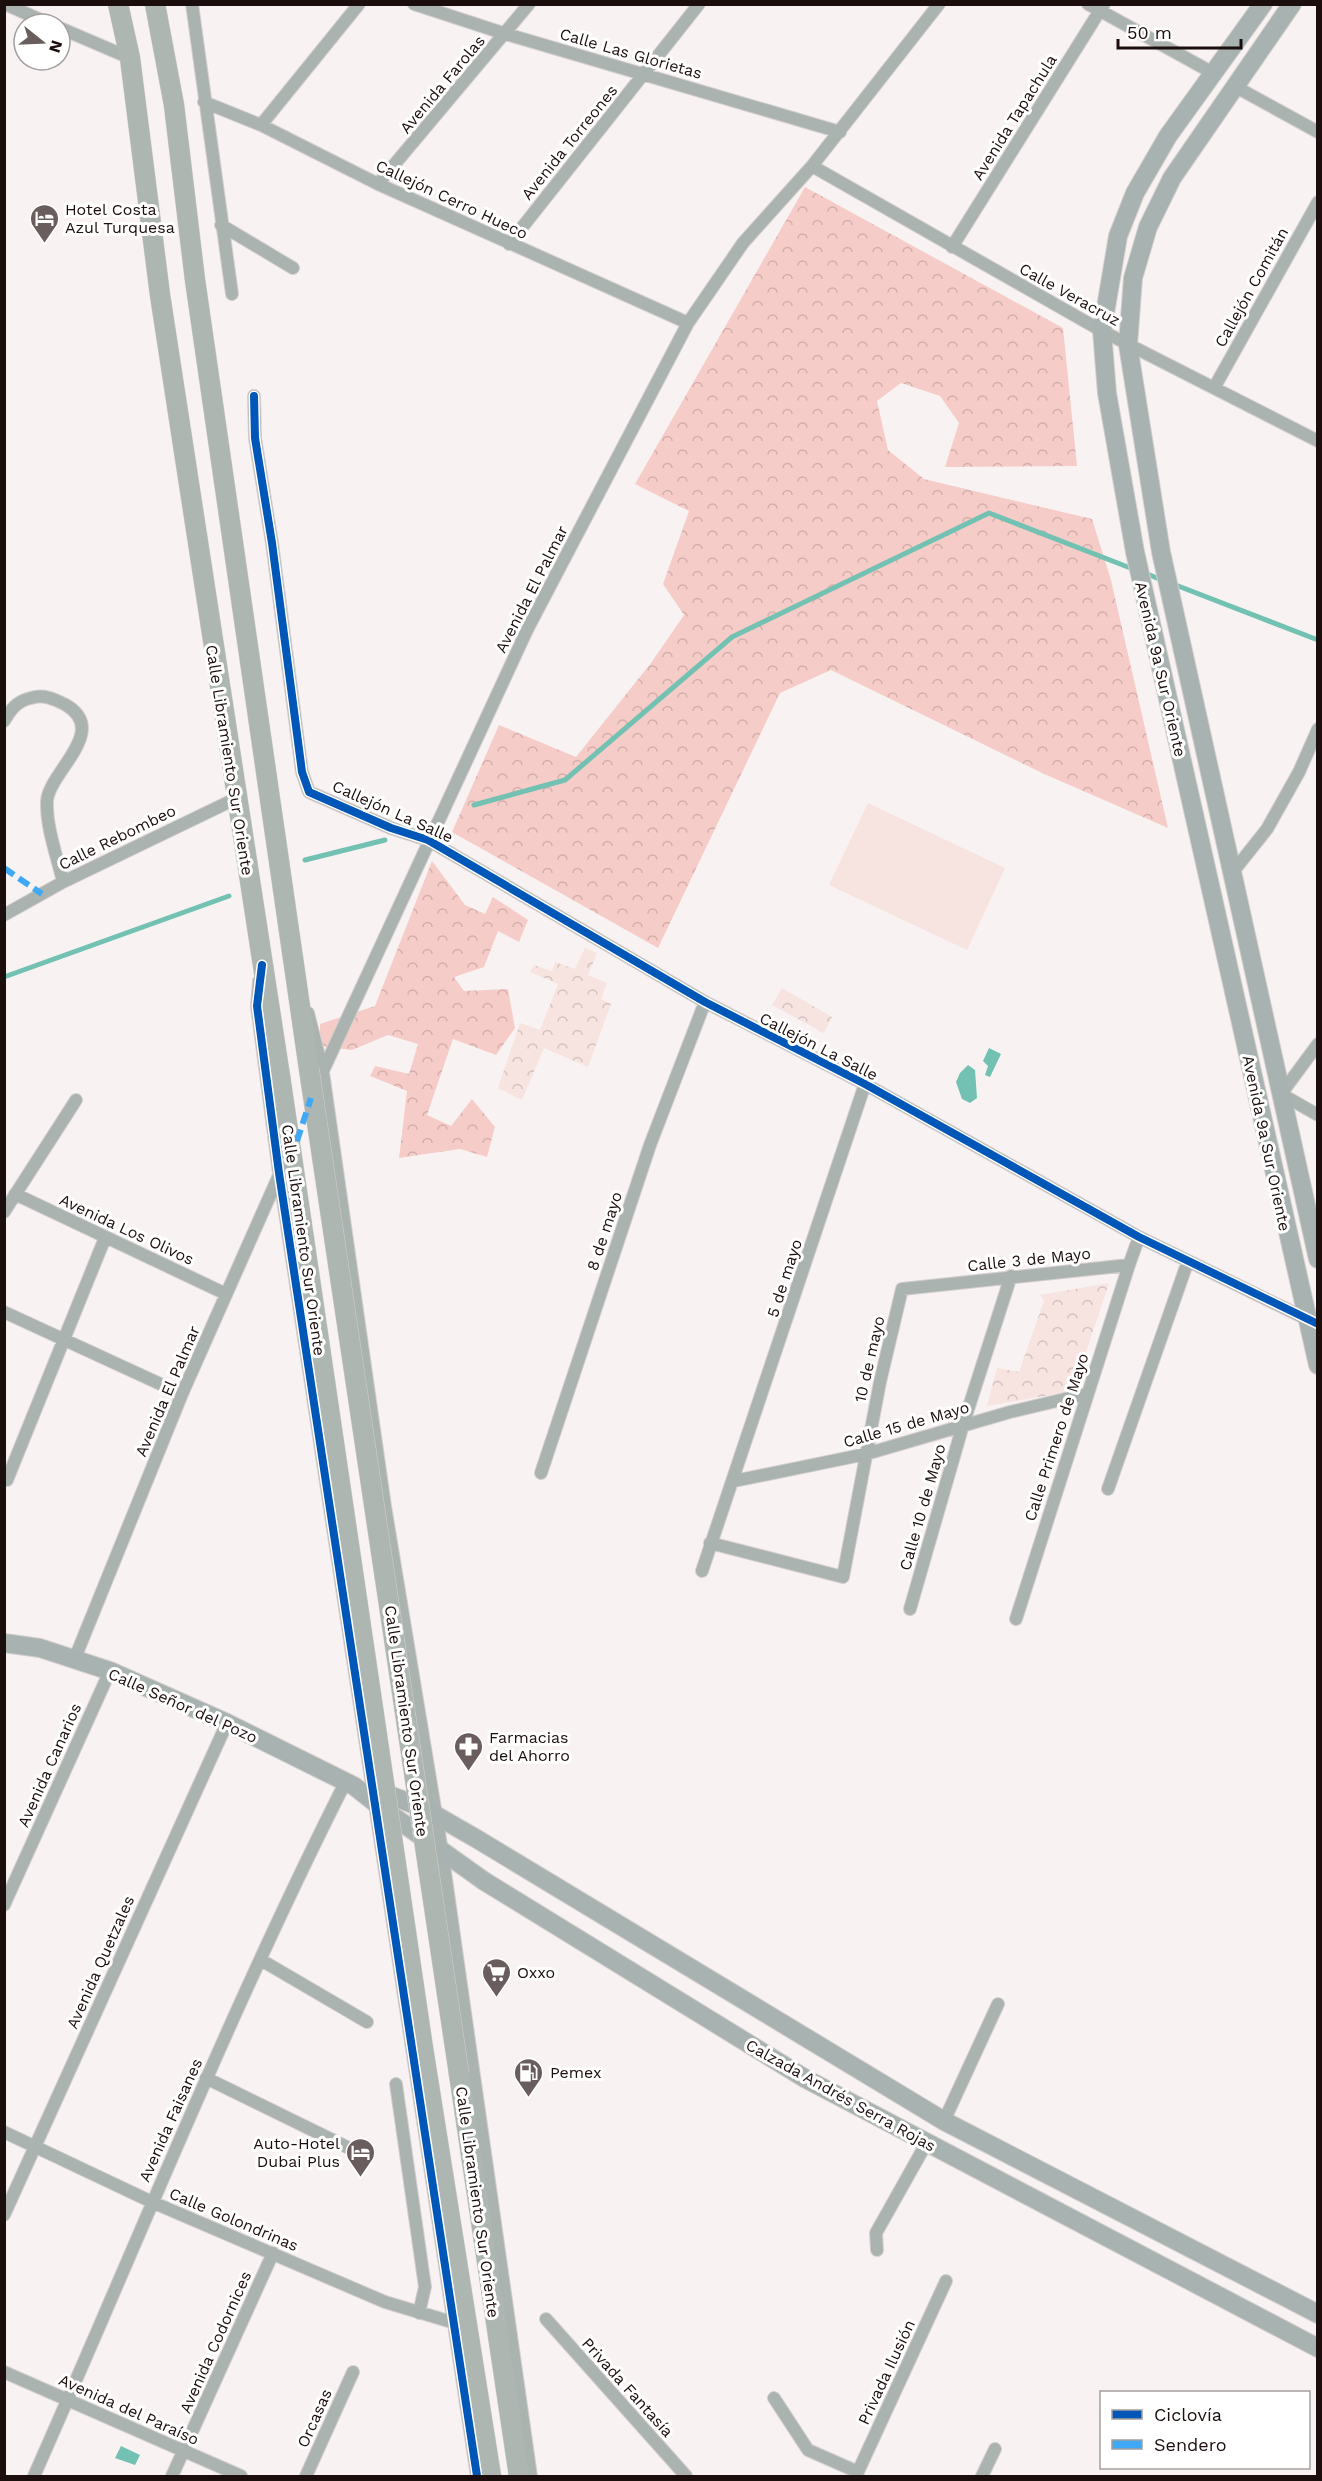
<svg xmlns="http://www.w3.org/2000/svg" width="1322" height="2481" viewBox="0 0 1322 2481" font-family="'Work Sans',sans-serif">
<defs>
<pattern id="forest-crowns" width="20" height="18" patternUnits="userSpaceOnUse" patternTransform="scale(1.5)"><rect width="20" height="18" fill="#f6ccc8"/><path d="M2 6a3 3 0 1 1 6 0M12 15a3 3 0 1 1 6 0" fill="none" stroke="#d2aeab"/></pattern>
<pattern id="park-crowns" width="20" height="18" patternUnits="userSpaceOnUse" patternTransform="scale(1.5)"><rect width="20" height="18" fill="#f7e3e0"/><path d="M2 6a3 3 0 1 1 6 0M12 15a3 3 0 1 1 6 0" fill="none" stroke="#d3c2bf"/></pattern>
</defs>
<rect width="100%" height="100%" fill="#f8f3f2"/>
<path fill="url(#forest-crowns)" d="M805,187L1063,328L1077,466L945,467L959,423L940,396L901,383L877,401L888,450L924,479L1092,519L1111,580L1168,828L1042,773L831,670L780,693L658,948L452,832L499,725L576,757L651,663L684,615L663,584L689,511L635,484Z
M432,861L465,905L485,914L493,897L528,920L519,942L498,931L484,967L454,977L464,991L508,989L515,1028L496,1055L453,1039L427,1115L451,1126L472,1099L495,1127L487,1157L460,1149L399,1158L407,1091L370,1076L375,1066L409,1074L418,1044L388,1035L352,1050L320,1046V1024L375,1006Z"/>
<path fill="url(#park-crowns)" d="M585,948L597,953L588,975L607,983L601,999L611,1004L588,1067L544,1048L522,1100L498,1088L520,1023L540,1030L558,984L530,972L534,965L552,971L555,962L575,969Z
M782,988L832,1017L824,1033L772,1005Z
M1109,1283L1073,1391L987,1406L997,1368L1019,1372L1044,1301L1040,1295Z"/>
<path fill="#f7e3e0" d="M868,803L1005,868L967,950L829,885Z"/>
<path fill="#72c1b2" d="M989,1048L1001,1054L990,1077L985,1075L988,1066L983,1061Z
M968,1065L975,1070L977,1098L970,1103L962,1099L956,1082L960,1073Z
M121,2446L140,2455L135,2465L115,2458Z"/>
<g fill="none" stroke-linecap="round" stroke-linejoin="round">
<path stroke="#72c1b2" stroke-width="5" d="M1145,573L1164,581
M1173,584L1318,640
M474,805L565,780L732,637L989,513L1133,569
M305,860L385,840
M4,977L229,896"/>
<defs>
<path id="street" d="M5,4L50,24
M192,4L232,294
M414,4L506,34L840,132
M1088,4L1213,73
M60,28L130,58
M1236,87L1318,132
M204,102L261,125L378,184L688,323
M261,125L359,4
M812,166L1102,331L1318,441
M378,184L529,4
M221,225L293,268
M509,244L699,4
M952,247L1104,4
M1214,388L1318,202
M254,396L255,438L272,543L302,772L309,792L391,828L428,840L705,1002L865,1084L1139,1237L1311,1321
M4,721C11,709 17,701 31,698C44,694 54,699 66,705C110,731 49,772 47,801C46,827 57,856 63,882
M1232,873L1267,829L1299,772L1318,729
M4,915L63,882L235,799
M259,981L257,1006L279,1173L477,2476
M308,1013L323,1072L385,1506L442,1851L531,2476
M1318,1044L1281,1094L1318,1115
M322,1073L527,630L688,323L743,243L812,166L939,4
M15,1194L226,1294
M4,1212L76,1100
M4,1312L182,1394
M541,1473L650,1145L705,1002
M7,1480L105,1238
M734,1481L866,1454L1010,1412L1086,1394
M1108,1489L1188,1261
M710,1543L843,1577L880,1382L902,1289L1129,1265L1139,1237
M702,1571L865,1084
M910,1609L963,1425L1011,1276
M1016,1619L1129,1265
M75,1658L182,1394L280,1173
M4,1905L110,1671
M261,1960L367,2022
M206,2078L353,2150
M396,2084L425,2287L419,2313
M944,2121L998,2004
M4,2132L152,2202L385,2302L455,2323
M4,2215L227,1723
M877,2250L876,2233L926,2144
M546,2319L686,2476
M4,2372L241,2476
M774,2398L808,2450L858,2472
M34,2476C137,2244 231,2008 346,1781
M172,2476L273,2253
M306,2476L353,2372
M856,2476L946,2281
M982,2476L995,2449"/>
<path id="secondary" d="M1263,4L1168,136L1135,193L1118,236L1102,331L1107,393L1135,552L1318,1365
M1292,4L1172,178L1148,227L1133,278L1128,345L1161,552L1318,1259
M4,1643L40,1648L110,1671L227,1723L354,1786L383,1809L484,1881L806,2079L1318,2348
M374,1789L423,1808L477,1839L944,2121L1318,2314"/>
<path id="primary" d="M118,4L130,58L160,295L280,1076
M155,4L174,105L195,280L309,1069
M423,2048L491,2476
M459,2074L519,2476"/>
</defs>
<use href="#street" stroke="#d4cfce" stroke-width="14"/>
<use href="#secondary" stroke="#d4cfce" stroke-width="20"/>
<use href="#primary" stroke="#d4cfce" stroke-width="21"/>
<use href="#street" stroke="#abb3b1" stroke-width="12"/>
<use href="#secondary" stroke="#a8b2b0" stroke-width="18"/>
<use href="#primary" stroke="#aeb6b2" stroke-width="20"/>
<defs>
<path id="primary-bridge" d="M309,1069L459,2074
M280,1076L423,2048"/>
</defs>
<use href="#primary-bridge" stroke="#d4cfce" stroke-width="21" stroke-linecap="butt"/>
<use href="#primary-bridge" stroke="#aeb6b2" stroke-width="20"/>
<path stroke="#3fa9f5" stroke-width="6" stroke-dasharray="12 6" stroke-linecap="butt" d="M4,868L42,894
M297,1141L311,1098"/>
<defs>
<path id="cycleway" d="M254,396L255,438L272,543L302,772L309,792L391,828L428,840L705,1002L865,1084L1139,1237L1318,1324
M262,965L257,1006L279,1173L477,2476"/>
</defs>
<use href="#cycleway" stroke="#fff" stroke-width="11"/>
<use href="#cycleway" stroke="#0057b8" stroke-width="8"/>
</g>
<defs>
<symbol id="hotel-pin" viewBox="-11 -11 22 30"><path d="M0 17L-7.5 6A9.5 9.5 0 1 1 7.5 6Z" fill="#695e5d" stroke="#fff"/><path d="M-6-4.5h1.5V1H6V5H4.5V3h-9V5H-6ZM-4 0a1.8 1.8 0 1 1 3.6 0ZM.5 0V-2.5h3Q6-2.5 6 0Z" fill="#fff"/></symbol>
<symbol id="pharmacy-pin" viewBox="-11 -11 22 30"><path d="M0 17L-7.5 6A9.5 9.5 0 1 1 7.5 6Z" fill="#695e5d" stroke="#fff"/><path d="M-2-6h4v4h4v4h-4v4h-4v-4h-4v-4h4Z" fill="#fff"/></symbol>
<symbol id="supermarket-pin" viewBox="-11 -11 22 30"><path d="M0 17L-7.5 6A9.5 9.5 0 1 1 7.5 6Z" fill="#695e5d" stroke="#fff"/><path d="M-6-5.5h2.5l.6 2H6L4.5 2H-2.5L-4.4-4H-6ZM-1.5 3.2a1.3 1.3 0 1 0 .1 0ZM3 3.2a1.3 1.3 0 1 0 .1 0Z" fill="#fff"/></symbol>
<symbol id="fuel-pin" viewBox="-11 -11 22 30"><path d="M0 17L-7.5 6A9.5 9.5 0 1 1 7.5 6Z" fill="#695e5d" stroke="#fff"/><path d="M-5.5-6h7V0h2V4h1.3V-2.5L3-4.5l.8-.8L6-3V5H2.5V1h-1V6h-7ZM-4.2-4.7v3.2H.2V-4.7Z" fill="#fff"/></symbol>
</defs>
<g fill-rule="evenodd">
<use href="#hotel-pin" x="28" y="202" width="33" height="45"/>
<use href="#pharmacy-pin" x="452" y="1730" width="33" height="45"/>
<use href="#supermarket-pin" x="480" y="1956" width="33" height="45"/>
<use href="#fuel-pin" x="512" y="2056" width="33" height="45"/>
<use href="#hotel-pin" x="344" y="2136" width="33" height="45"/>
</g>
<g text-anchor="middle" stroke-width="6" stroke-linejoin="round" paint-order="stroke">
<g font-size="16" fill="#1c0e0d" stroke="#fff">
<text transform="translate(631 53) rotate(16)" y="6">Calle Las Glorietas</text>
<text transform="translate(442 84) rotate(-50)" y="6">Avenida Farolas</text>
<text transform="translate(1014 117) rotate(-58)" y="6">Avenida Tapachula</text>
<text transform="translate(569 142) rotate(-51)" y="6">Avenida Torreones</text>
<text transform="translate(452 199) rotate(25)" y="6">Callejón Cerro Hueco</text>
<text transform="translate(1251 287) rotate(-61)" y="6">Callejón Comitán</text>
<text transform="translate(1070 294) rotate(29)" y="6">Calle Veracruz</text>
<text transform="translate(531 589) rotate(-63)" y="6">Avenida El Palmar</text>
<text transform="translate(1161 669) rotate(77)" y="6">Avenida 9a Sur Oriente</text>
<text transform="translate(230 760) rotate(81)" y="6">Calle Libramiento Sur Oriente</text>
<text transform="translate(393 811) rotate(24)" y="6">Callejón La Salle</text>
<text transform="translate(117 837) rotate(-26)" y="6">Calle Rebombeo</text>
<text transform="translate(819 1046) rotate(27)" y="6">Callejón La Salle</text>
<text transform="translate(1267 1143) rotate(78)" y="6">Avenida 9a Sur Oriente</text>
<text transform="translate(127 1229) rotate(25)" y="6">Avenida Los Olivos</text>
<text transform="translate(604 1231) rotate(-72)" y="6">8 de mayo</text>
<text transform="translate(304 1240) rotate(82)" y="6">Calle Libramiento Sur Oriente</text>
<text transform="translate(1029 1259) rotate(-6)" y="6">Calle 3 de Mayo</text>
<text transform="translate(784 1278) rotate(-72)" y="6">5 de mayo</text>
<text transform="translate(869 1359) rotate(-77)" y="6">10 de mayo</text>
<text transform="translate(167 1391) rotate(-67)" y="6">Avenida El Palmar</text>
<text transform="translate(906 1424) rotate(-16)" y="6">Calle 15 de Mayo</text>
<text transform="translate(1056 1437) rotate(-72)" y="6">Calle Primero de Mayo</text>
<text transform="translate(922 1507) rotate(-74)" y="6">Calle 10 de Mayo</text>
<text transform="translate(183 1705) rotate(24)" y="6">Calle Señor del Pozo</text>
<text transform="translate(407 1721) rotate(82)" y="6">Calle Libramiento Sur Oriente</text>
<text transform="translate(49 1765) rotate(-66)" y="6">Avenida Canarios</text>
<text transform="translate(100 1962) rotate(-66)" y="6">Avenida Quetzales</text>
<text transform="translate(841 2095) rotate(29)" y="6">Calzada Andrés Serra Rojas</text>
<text transform="translate(170 2120) rotate(-66)" y="6">Avenida Faisanes</text>
<text transform="translate(478 2202) rotate(82)" y="6">Calle Libramiento Sur Oriente</text>
<text transform="translate(234 2219) rotate(23)" y="6">Calle Golondrinas</text>
<text transform="translate(215 2342) rotate(-66)" y="6">Avenida Codornices</text>
<text transform="translate(886 2372) rotate(-65)" y="6">Privada Ilusión</text>
<text transform="translate(628 2387) rotate(48)" y="6">Privada Fantasía</text>
<text transform="translate(129 2409) rotate(24)" y="6">Avenida del Paraíso</text>
<text transform="translate(314 2418) rotate(-66)" y="6">Orcasas</text>
</g>
<g font-size="16" fill="#1c0e0d" stroke="#fff" text-anchor="start">
<text x="65" y="215">Hotel Costa<tspan x="65" dy="18">Azul Turquesa</tspan></text>
<text x="489" y="1743">Farmacias<tspan x="489" dy="18">del Ahorro</tspan></text>
<text x="517" y="1978">Oxxo</text>
<text x="550" y="2078">Pemex</text>
<text x="340" y="2149" text-anchor="end">Auto-Hotel<tspan x="340" dy="18">Dubai Plus</tspan></text>
</g>
</g>
<rect width="1322" height="2481" fill="none" stroke="#1c0e0d" stroke-width="12"/>
<rect x="1100" y="2391" width="210" height="78" fill="#ffffff" stroke="#a49f9e" stroke-width="1.5"/>
<rect x="1112" y="2410" width="30" height="9" fill="#0057b8" stroke="#a49f9e" stroke-width="1.5"/>
<text x="1154" y="2421" font-size="18" fill="#1c0e0d">Ciclovía</text>
<rect x="1112" y="2440" width="30" height="9" fill="#3fa9f5" stroke="#a49f9e" stroke-width="1.5"/>
<text x="1154" y="2451" font-size="18" fill="#1c0e0d">Sendero</text>
<g transform="translate(42 42) rotate(108)"><circle r="28" fill="#ffffff" stroke="#a49f9e" stroke-width="1.5"/>
<path d="M0-4.5L10 22L0 15L-10 22Z" fill="#695e5d"/>
<text y="-9" font-size="16" font-weight="bold" text-anchor="middle" fill="#1c0e0d">N</text>
</g>
<path d="M1118 39v9h123v-9" fill="none" stroke="#1c0e0d" stroke-width="3"/>
<text x="1127" y="39" font-size="18" fill="#1c0e0d" stroke="#ffffff" stroke-width="4.5" paint-order="stroke">50 m</text>
</svg>
